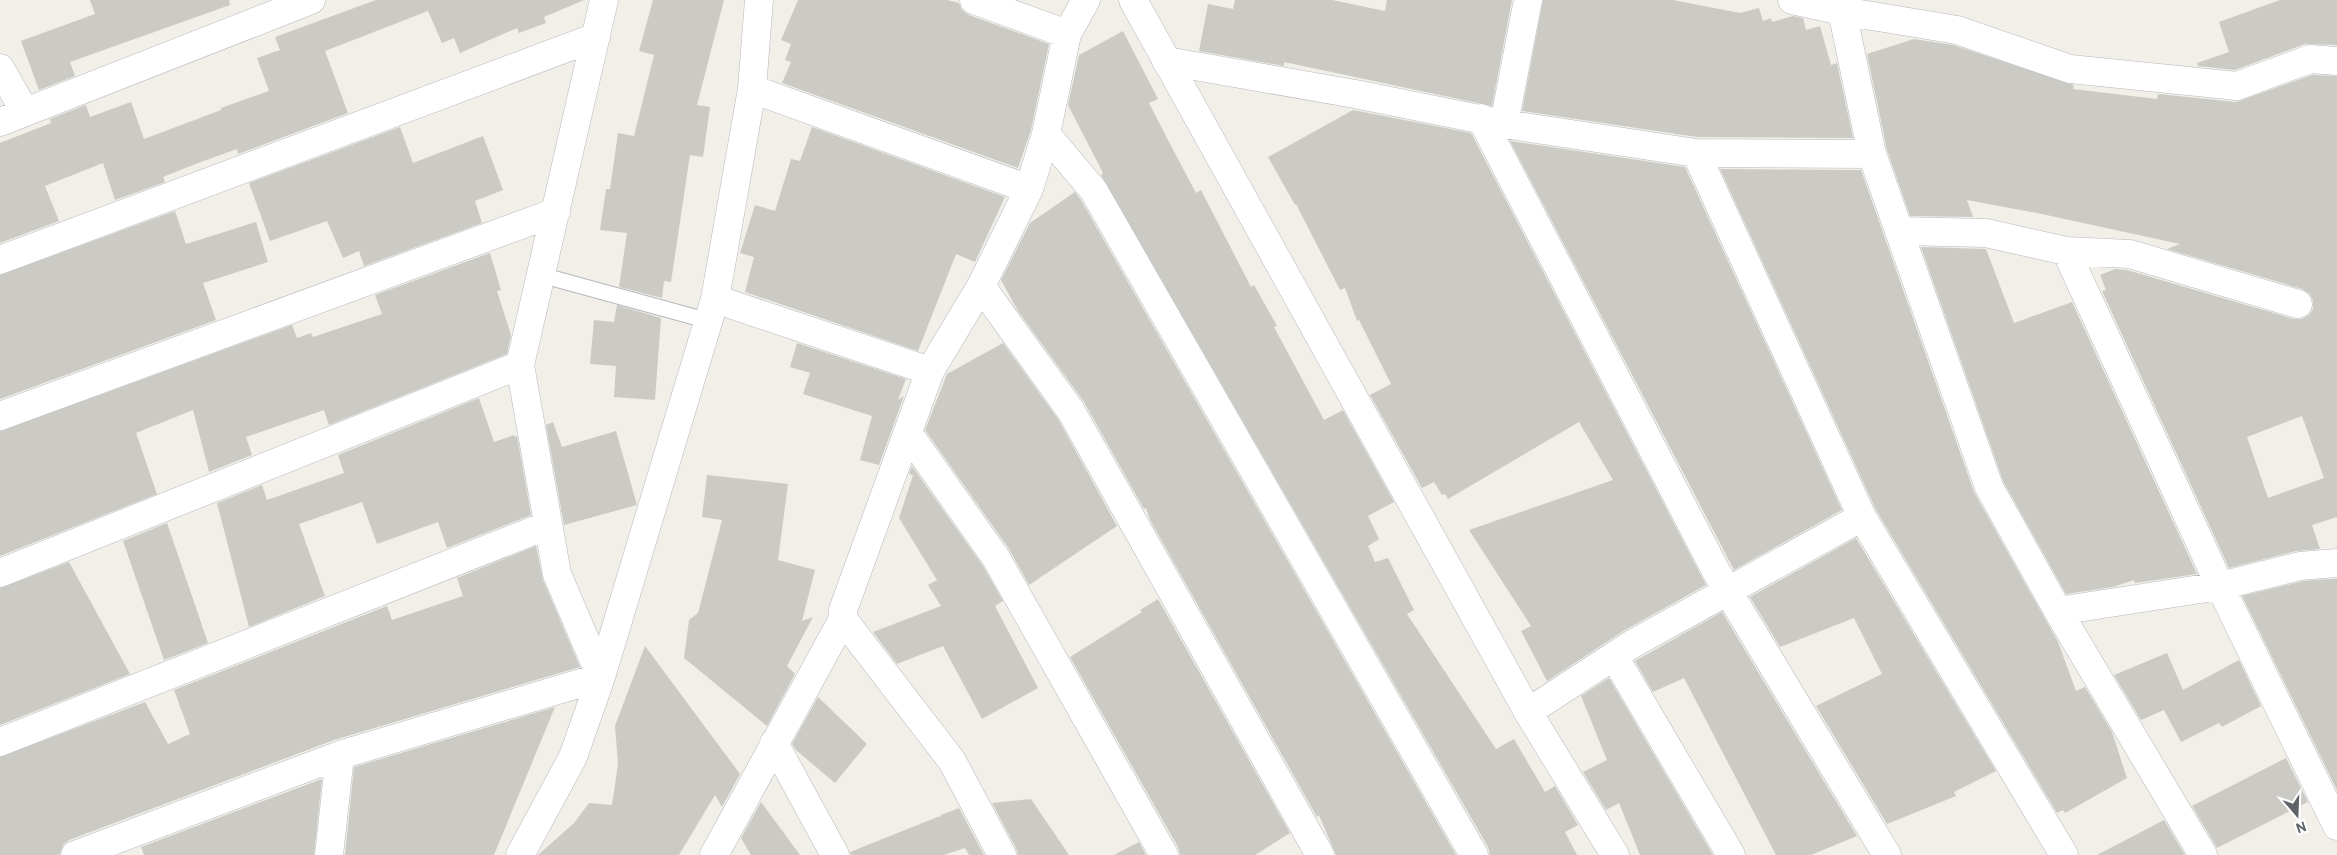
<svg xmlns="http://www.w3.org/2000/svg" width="2337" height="855" viewBox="0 0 2337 855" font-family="Overpass,sans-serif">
<rect width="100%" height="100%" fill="#f1efe8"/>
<path fill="#cccac5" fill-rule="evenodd" d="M90,0H229L230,5L70,62L75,76L39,90L21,41L95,14Z
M376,0H584L544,17L546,23L519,33L517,28L460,53L454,38L442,43L428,11L325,51L348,113L238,154L237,149L198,163L163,177L165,182L115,200L103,163L45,186L59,221L0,243V143L51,123L50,119L86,105L90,117L131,102L144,139L221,110V108L269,91L257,58L280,50L275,37Z
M653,0H724L697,105L710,107L703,157L690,155L671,282L664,281L662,298L619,287L627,233L600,230L606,189H610L618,133L634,136L654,55L639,51Z
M798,0H947L959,3L962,10L969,15L1049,44L1031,130L1018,168L782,83L791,62L785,60L791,44L781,40Z
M1235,0H1332L1385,11L1387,0H1512L1492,106L1284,62V66L1199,51L1208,4L1233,9Z
M1543,0H1673L1740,13L1759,8L1763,21L1771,18L1772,22L1793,16L1803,18L1806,30L1820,26L1831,65L1837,63L1853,138L1697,137L1522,111Z
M2280,0H2337V45L2305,44L2235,70L2198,66L2197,63L2229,52L2219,22Z
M1123,31L1158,99L1149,103L1169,142L1196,193L1201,190L1251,287L1254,285L1277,326L1274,327L1324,420L1343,410L1394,502L1368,516L1379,539L1368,546L1375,562L1388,558L1414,610L1407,614L1496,749L1514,739L1545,792L1555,786L1578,825L1565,832L1577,855H1490L1488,847L1101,175L1103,173L1068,105L1079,55Z
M1914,39L1953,45L2074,85L2073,89L2157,99L2158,94L2236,102L2312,75L2337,76V517L2312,525L2320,549L2296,551L2229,568L2102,291L2106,290L2100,275L2115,269L2127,270L2294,319H2302L2309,315L2313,309V301L2310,294L2302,289L2167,249L2180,244L2037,213L1967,200L1973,217L1910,216L1887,150L1867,54ZM2302,416L2324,478L2268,498L2247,437Z
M1353,110L1471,133L1706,585L1625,630L1547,681L1521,631L1531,626L1469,530L1613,480L1579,422L1448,499L1445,494L1442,495L1434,482L1422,488L1370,395L1391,384L1359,320L1357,321L1345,288L1340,290L1296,204L1295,205L1268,157Z
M400,127L413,163L483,136L503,190L475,201L482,223L364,266L359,251L343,258L327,221L270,241L249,183Z
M812,127L1005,197L975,262L956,254L918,351L745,292L754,257L740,253L755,205L775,211L791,159L800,161Z
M1510,141L1685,167L1842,510L1734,570Z
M1720,169L1861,170L1974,492L2058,642L2076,691L2085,687L2112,732L2127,778L2065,813L2063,810L2057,813L1876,510Z
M1075,192L1081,200L1456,855H1336L1319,815L1317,817L1150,520L1146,508L1144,509L1084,402L1018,311L1001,280L1030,223Z
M175,211L186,244L256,222L268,262L203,283L216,320L0,399V275Z
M1921,247L1986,249L2014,323L2072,302L2197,574L2135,583L2134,580L2113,587L2066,594L2003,481Z
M490,253L501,290L497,291L511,335L507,354L329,425L324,410L246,437L252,455L209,472L193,410L136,433L157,494L0,556V431L292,325L297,338L311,333L313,337L382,314L375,295Z
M617,305L661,318L655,400L614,397L616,366L590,364L594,320L614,322Z
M797,343L906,379L898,400L904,396L879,465L860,460L872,416L803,394L810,373L790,367Z
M1003,343L1058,419L1117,526L1029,585L1009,549L925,430L947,374Z
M479,398L494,442L514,435V437L517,436L531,515L447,548L438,522L377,544L362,502L299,524L325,596L249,627L217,503L262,485L267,500L344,473L338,455Z
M553,422L562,447L616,431L637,505L564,525L546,425Z
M912,466L983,566L1003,601L995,606L1038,688L982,719L943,646L897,664L873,632L941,606L928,585L937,580L899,518L913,475L909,474Z
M707,475L788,484L778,560L815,570L802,621L813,617L787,666L795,674L767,726L684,658L689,620L698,613L722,520L702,517Z
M167,523L208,643L164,660L123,541Z
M1856,538L1996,771L1954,792L1956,796L1887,824L1816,706L1882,674L1854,618L1780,647L1750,597Z
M536,546L543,580L580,667L334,740L69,840L63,845L60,854L57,855H0V757L145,702L168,744L190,734L174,690L387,606L392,620L463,596L457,578Z
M69,562L130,674L0,725V588Z
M2330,579H2337V790L2242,596L2303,581Z
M1158,599L1290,833L1255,855H1180L1178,847L1070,657L1142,612L1140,610Z
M1722,612L1857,836L1811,855H1776L1684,678L1653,692L1654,694L1635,661Z
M645,646L740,774L722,807L715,795L679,855H538L574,823L589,803L612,805L618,764L615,726Z
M2167,653L2183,690L2239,660L2261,706L2222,727L2219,723L2181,742L2164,710L2141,720L2114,675Z
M1609,678L1713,855H1640L1619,803L1606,810L1583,772L1607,760L1581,696Z
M818,697L867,744L835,783L796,750L792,744Z
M555,707L494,855H345L354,767Z
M2286,758L2308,802L2217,848L2192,806Z
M322,779L314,855H144L141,847Z
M1031,799L1069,855H1018L1016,848L992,803Z
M761,802L800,855H751L741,838Z
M959,808L984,855H969L965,848L944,855H851L850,852L940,816L941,818V815Z
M2164,820L2185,855H2097Z
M1139,842L1146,855H1114Z"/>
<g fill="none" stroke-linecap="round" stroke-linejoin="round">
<defs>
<path id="lane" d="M541,275L709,321"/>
<path id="street" d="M974,0L1067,34
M1792,0L1842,11L1957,30L2070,69L2237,86L2310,59L2337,61
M1842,11L1872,154L1989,487L2058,611L2203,855
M1166,61L1355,94L1504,124L1696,153L1872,154
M0,68L25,112
M752,89L1029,189
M1481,118L1717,573L1887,855
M0,122L311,0
M1504,124L1528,0
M1046,134L1094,191L1474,855
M1696,153L1862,517L2064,855
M1900,231L1986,233L2066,251L2130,254L2298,304
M2066,251L2220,586L2337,826
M0,260L596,37
M981,286L1071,411L1320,855
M715,299L930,371
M0,416L556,212
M908,433L996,558L1164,855
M0,573L520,365
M2058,611L2220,586L2300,566L2337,563
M843,619L952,761L1002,855
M1617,655L1618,663L1731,855
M1528,712L1634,643L1862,517
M0,742L548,525
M774,743L835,855
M75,855L340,755L601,677L557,574L520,365L604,0
M329,855L340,755
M520,855L573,757L601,677L715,299L752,89L759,0
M714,855L843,619V610L930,371L981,286L1029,189L1046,134L1067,34L1086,0"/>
<path id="secondary" d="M1133,0L1528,712L1615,855"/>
</defs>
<use href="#lane" stroke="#b5b8bc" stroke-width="17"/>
<use href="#street" stroke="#b5b8bc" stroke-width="29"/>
<use href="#secondary" stroke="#b6babf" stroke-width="29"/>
<use href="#lane" stroke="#fff" stroke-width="15"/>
<use href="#street" stroke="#fff" stroke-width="28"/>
<use href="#secondary" stroke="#fff" stroke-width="28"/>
</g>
<g transform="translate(2297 815) rotate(161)" stroke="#ffffff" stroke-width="4" paint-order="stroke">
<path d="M0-4L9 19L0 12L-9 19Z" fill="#5f6368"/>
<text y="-8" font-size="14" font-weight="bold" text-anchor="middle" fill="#5f6368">N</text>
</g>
</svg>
